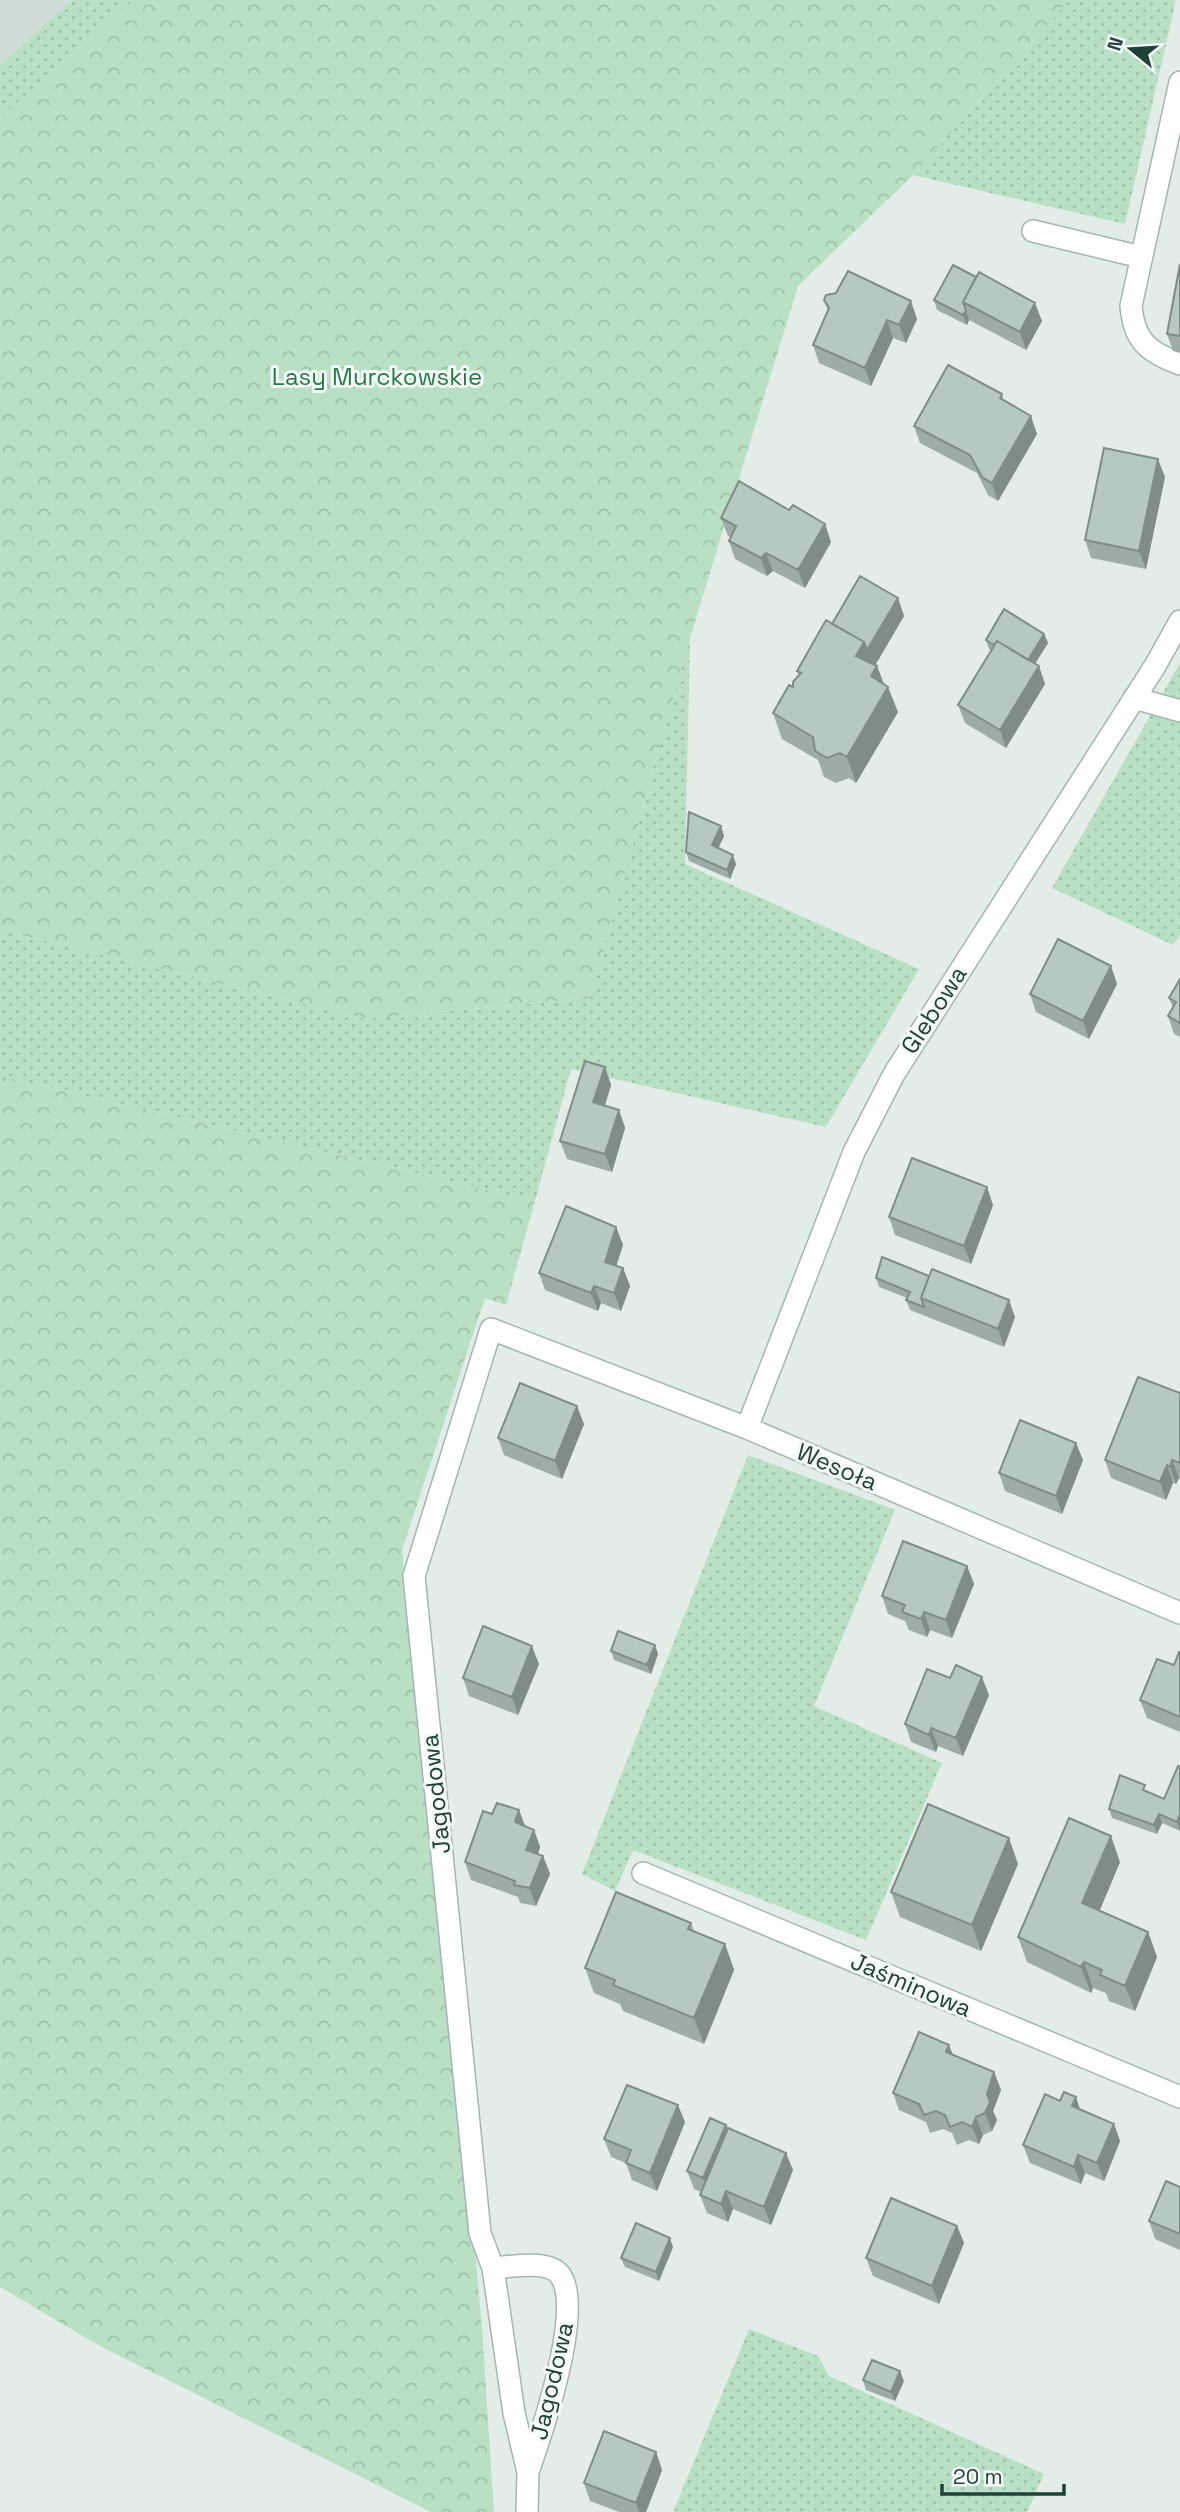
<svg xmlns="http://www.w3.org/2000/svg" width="1180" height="2512" viewBox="0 0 1180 2512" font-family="'Space Grotesk',sans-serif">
<defs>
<pattern id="grass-dots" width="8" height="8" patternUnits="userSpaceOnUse" patternTransform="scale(1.75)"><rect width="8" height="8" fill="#b9e0c4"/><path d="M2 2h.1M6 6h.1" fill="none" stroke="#9fc1a9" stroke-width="1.8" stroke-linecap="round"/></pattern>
<pattern id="forest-crowns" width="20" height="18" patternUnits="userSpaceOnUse" patternTransform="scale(1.75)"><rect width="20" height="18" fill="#b9e0c4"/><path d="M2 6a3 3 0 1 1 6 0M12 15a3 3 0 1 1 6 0" fill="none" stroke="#9fc1a9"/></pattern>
</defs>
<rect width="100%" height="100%" fill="#e2ede8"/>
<path fill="#d0ddd7" d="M0,0H71L0,65Z"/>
<path fill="url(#grass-dots)" d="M71,0H134L0,118V65Z
M1069,0H1176L1125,224L913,175Z
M690,638L685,864L919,969L826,1127L571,1069L535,1201L0,1076V930L365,1019L590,998Z
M1180,663V935L1173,945L1052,888Z
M748,1455L895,1510L814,1706L942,1763L866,1940L633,1850L615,1891L582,1874Z
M749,2329L818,2356L829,2376L1044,2474L1027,2512H673Z"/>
<path fill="url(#forest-crowns)" d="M134,0H1069L913,175L798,286L690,638L590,998L365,1019L0,930V118Z
M0,1076L535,1201L506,1305L485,1298L402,1550L422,1760L463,2118L482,2328L494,2512H431L100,2346L0,2287Z"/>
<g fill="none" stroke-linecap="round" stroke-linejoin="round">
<defs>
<path id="service" d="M1180,82L1131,306C1134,341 1148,352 1180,364
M1033,231L1141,257"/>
<path id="minor" d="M1134,698L1180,711
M747,1428L854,1152L894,1074L1155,666L1180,621
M643,1873L1180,2097
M493,2268C510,2267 548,2259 560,2275C585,2308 541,2435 528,2472
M527,2512L528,2472L514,2413L493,2268L480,2233L414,1576L491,1329L747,1428L1180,1613"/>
</defs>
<use href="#service" stroke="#a4b6af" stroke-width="24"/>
<use href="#minor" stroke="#a4b6af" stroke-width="24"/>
<use href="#service" stroke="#fff" stroke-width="21"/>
<use href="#minor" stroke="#fff" stroke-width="21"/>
</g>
<path fill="#9daca6" d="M1180,264V353L1173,351L1167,334Z
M953,265L1042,321L1026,350L969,320L967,325L937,310L934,300Z
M824,300L917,319L906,343L893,338L871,386L819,363L813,345L828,311Z
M1002,394L1004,400L1037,434L998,501L988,495L977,473L920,443L914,426Z
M1165,477L1146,569L1091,558L1085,540Z
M721,518L831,542L805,588L773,571L767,576L735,559L729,541L731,537L728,536Z
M898,598L904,616L875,665L877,666L884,684L898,712L856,783L849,778L836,783L824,777L818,760L782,739L773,713L793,687L799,675L797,671Z
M1044,634L1048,643L1035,664L1045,684L1006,748L965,723L958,705L991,650L989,649L986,640Z
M721,826L724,836L718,848L736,864L730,879L689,861L686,852Z
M1180,979V1037L1174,1034L1168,1016L1173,1008L1169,998Z
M1117,984L1089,1039L1036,1012L1030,994Z
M605,1067L611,1085L605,1106L619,1110L625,1128L612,1172L567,1159L560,1141Z
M993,1205L971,1264L895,1235L889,1217Z
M616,1227L623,1245L616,1266L623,1268L630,1286L621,1311L601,1303L598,1311L545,1290L539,1273Z
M876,1278L1015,1317L1004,1347L910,1310L906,1300L907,1298L879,1287Z
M1180,1393V1478H1179L1176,1484L1173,1483L1166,1500L1111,1478L1105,1460Z
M584,1424L562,1479L504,1455L498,1438Z
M1083,1460L1062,1514L1005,1491L999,1473Z
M967,1566L974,1584L952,1638L930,1630L927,1637L909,1630L905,1621L888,1614L882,1596Z
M611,1651L658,1654L651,1674L614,1660Z
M1180,1652V1732L1147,1718L1140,1700L1174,1665Z
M539,1664L518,1715L469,1696L463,1678Z
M989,1695L963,1756L938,1746L936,1752L911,1742L905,1724Z
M1180,1767V1831L1162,1823L1157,1834L1112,1818L1109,1809L1148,1792L1164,1799Z
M525,1826L534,1830L540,1847L538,1854L543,1856L550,1874L536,1906L520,1903L518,1897L471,1880L465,1862Z
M1120,1862L1099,1911L1148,1932L1157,1957L1135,2011L1109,2001L1106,1993L1093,1988L1091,1993L1027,1962L1018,1937Z
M1018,1864L981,1951L900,1917L891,1892Z
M691,1923L694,1931L725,1944L734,1970L704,2044L623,2011L620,2004L594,1993L585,1968Z
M953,2055L994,2072L1001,2090L993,2111L997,2120L992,2131L983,2135L979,2144L969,2140L957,2145L952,2133L943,2129L930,2133L926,2122L899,2110L893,2093Z
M1080,2110L1114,2124L1120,2141L1104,2181L1085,2173L1081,2184L1030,2163L1023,2145Z
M685,2122L657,2191L632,2180L626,2163L611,2157L604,2139Z
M726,2125L728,2129L793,2170L771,2225L733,2209L728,2222L707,2213L700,2195L701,2192L694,2189L687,2171Z
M1180,2187V2250L1155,2239L1149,2221Z
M957,2226L964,2243L939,2304L873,2276L866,2258Z
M673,2247L659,2281L625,2267L621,2258Z
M863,2380L904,2381L895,2401L866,2390Z
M656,2452L662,2470L646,2512H619L590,2501L584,2483Z"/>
<path fill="#808c87" d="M911,301L917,319L906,343L899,325Z
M1035,303L1042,321L1026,350L1020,332Z
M966,311L969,320L967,325L963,315Z
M887,320L893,338L871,386L865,368Z
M1031,416L1037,434L998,501L992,483Z
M1158,459L1165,477L1146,569L1139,551Z
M825,524L831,542L805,588L798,570Z
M766,553L773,571L767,576L761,558Z
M898,598L904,616L866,681L856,656L864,642Z
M1044,634L1048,643L1029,673L1025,664Z
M877,666L886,690L888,687L898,712L856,783L847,757L871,676Z
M1039,666L1045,684L1006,748L1000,730Z
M721,826L724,836L715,855L712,845Z
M733,855L736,864L730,879L727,870Z
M1111,966L1117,984L1089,1039L1083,1021Z
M605,1067L611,1085L600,1120L593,1102Z
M619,1110L625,1128L612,1172L605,1154Z
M987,1187L993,1205L971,1264L964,1246Z
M616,1227L623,1245L612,1279L605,1262Z
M623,1268L630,1286L621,1311L614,1293Z
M594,1286L601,1303L598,1311L591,1293Z
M1009,1300L1015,1317L1004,1347L998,1329Z
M577,1406L584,1424L562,1479L555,1461Z
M1076,1443L1083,1460L1062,1514L1056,1496Z
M1172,1460L1179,1478L1176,1484L1170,1467Z
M1167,1465L1173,1483L1166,1500L1160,1482Z
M967,1566L974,1584L952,1638L946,1620Z
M924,1612L930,1630L927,1637L921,1619Z
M655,1645L658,1654L651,1674L647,1665Z
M532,1646L539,1664L518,1715L512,1697Z
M982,1677L989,1695L963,1756L956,1738Z
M931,1728L938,1746L936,1752L929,1735Z
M519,1810L526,1828L515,1822Z
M1159,1814L1162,1823L1157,1834L1154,1825Z
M1180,1814V1831L1177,1822Z
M534,1830L540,1847L533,1868L526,1850Z
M1111,1836L1120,1862L1092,1929L1082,1903Z
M1009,1838L1018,1864L981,1951L972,1925Z
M543,1856L550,1874L536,1906L530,1888Z
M1148,1932L1157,1957L1135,2011L1125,1986Z
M725,1944L734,1970L704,2044L694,2018Z
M1084,1962L1093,1988L1091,1993L1081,1967Z
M949,2045L956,2062L946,2052Z
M994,2072L1001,2090L993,2111L997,2120L992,2131L985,2113L987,2094Z
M1076,2097L1082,2115L1072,2106Z
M678,2105L685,2122L657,2191L650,2173Z
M976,2117L983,2135L979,2144L972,2127Z
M1114,2124L1120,2141L1104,2181L1097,2163Z
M726,2125L733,2143L710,2196L703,2178Z
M786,2153L793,2170L771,2225L764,2207Z
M1078,2155L1085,2173L1081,2184L1074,2167Z
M726,2191L733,2209L728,2222L721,2204Z
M957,2226L964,2243L939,2304L932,2286Z
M670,2238L673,2247L659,2281L656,2272Z
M900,2371L904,2381L895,2401L891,2392Z
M656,2452L662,2470L646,2512H639L636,2503Z"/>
<path fill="#b7c8c1" stroke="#808c87" stroke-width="2" d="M1180,264V336L1167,334Z
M953,265L976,277L963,302L966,311L963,315L934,300Z
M848,271L911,301L899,325L887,320L865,368L813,345L829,308L824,300L826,295L836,293Z
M979,272L1035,303L1020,332L963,302Z
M948,365L1002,394L1000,398L1031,416L992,483L982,477L970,455L914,426Z
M1104,448L1158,459L1139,551L1085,540Z
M739,481L789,510L793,505L825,524L798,570L766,553L761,558L729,541L736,526L721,518Z
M860,576L898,598L867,650L864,642L832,624Z
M1004,609L1044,634L1028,660L997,641L994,645L986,640Z
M826,620L864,642L856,656L877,666L871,676L888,687L847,757L840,753L827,758L815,751L813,737L773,713L789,685L793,687V682L801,673L797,671Z
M997,641L1039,666L1000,730L958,705Z
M689,812L721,826L712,845L733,855L727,870L686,852Z
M1058,939L1111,966L1083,1021L1030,994Z
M1180,979V1023L1168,1016L1176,1002L1169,998Z
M585,1061L605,1067L593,1102L619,1110L605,1154L560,1141Z
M912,1158L987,1187L964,1246L889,1217Z
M566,1206L616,1227L605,1262L623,1268L614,1293L594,1286L591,1293L539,1273Z
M882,1257L929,1276L921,1298L924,1307L906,1300L910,1292L876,1278Z
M932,1269L1009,1300L998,1329L921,1298Z
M1138,1377L1180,1393V1463L1172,1460L1170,1467L1167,1465L1160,1482L1105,1460Z
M520,1383L577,1406L555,1461L498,1438Z
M1020,1420L1076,1443L1056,1496L999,1473Z
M903,1541L967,1566L946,1620L924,1612L921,1619L902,1612L905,1605L882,1596Z
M483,1626L532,1646L512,1697L463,1678Z
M618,1631L655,1645L647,1665L611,1651Z
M1179,1652H1180V1717L1140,1700L1157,1659L1174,1665Z
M956,1665L982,1677L956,1738L931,1728L929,1735L905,1724L927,1669L950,1678Z
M1178,1766L1180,1767V1814L1177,1822L1159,1814L1154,1825L1109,1809L1120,1775L1145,1785L1143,1790L1164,1799Z
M497,1803L519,1810L515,1822L534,1830L526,1850L543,1856L530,1888L514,1885L515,1881L465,1862L483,1811L492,1814Z
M928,1804L1009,1838L972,1925L891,1892Z
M1069,1818L1111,1836L1082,1903L1148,1932L1125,1986L1100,1975L1102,1970L1084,1962L1081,1967L1018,1937Z
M616,1892L691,1923L688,1929L725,1944L694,2018L613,1985L615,1980L585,1968Z
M919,2032L949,2045L946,2052L994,2072L987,2094L990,2102L985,2113L976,2117L972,2127L962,2122L950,2127L945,2115L936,2111L924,2115L919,2104L893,2093Z
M627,2085L678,2105L650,2173L626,2163L631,2150L604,2139Z
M1064,2092L1076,2097L1072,2106L1114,2124L1097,2163L1078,2155L1074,2167L1023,2145L1045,2094L1060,2101Z
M710,2118L726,2125L703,2178L687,2171Z
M728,2128L786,2153L764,2207L726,2191L721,2204L700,2195Z
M1166,2181L1180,2187V2234L1149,2221Z
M891,2198L957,2226L932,2286L866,2258Z
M636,2223L670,2238L656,2272L621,2258Z
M872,2360L900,2371L891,2392L863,2380Z
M604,2431L656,2452L636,2503L584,2483Z"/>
<g text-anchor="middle" stroke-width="6" stroke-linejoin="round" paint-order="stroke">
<g font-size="24" fill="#287948" stroke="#f3f9f6">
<text x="377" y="385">Lasy Murckowskie</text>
</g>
<g font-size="24" fill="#214037" stroke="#f3f9f6">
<text transform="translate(934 1010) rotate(-57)" y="8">Glebowa</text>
<text transform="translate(837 1467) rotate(23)" y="8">Wesoła</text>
<text transform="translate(436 1794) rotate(-96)" y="8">Jagodowa</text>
<text transform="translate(911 1985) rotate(23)" y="8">Jaśminowa</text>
<text transform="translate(552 2381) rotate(-77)" y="8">Jagodowa</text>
</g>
</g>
<g transform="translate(1131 49) rotate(288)" stroke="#f3f9f6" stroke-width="5" paint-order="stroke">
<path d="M0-5L12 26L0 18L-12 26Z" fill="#214037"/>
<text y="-10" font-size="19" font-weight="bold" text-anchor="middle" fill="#214037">N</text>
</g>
<path d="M942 2484v10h122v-10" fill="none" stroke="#214037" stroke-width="3.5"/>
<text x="953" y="2484" font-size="21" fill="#214037" stroke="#f3f9f6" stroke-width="5" paint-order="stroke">20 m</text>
</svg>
